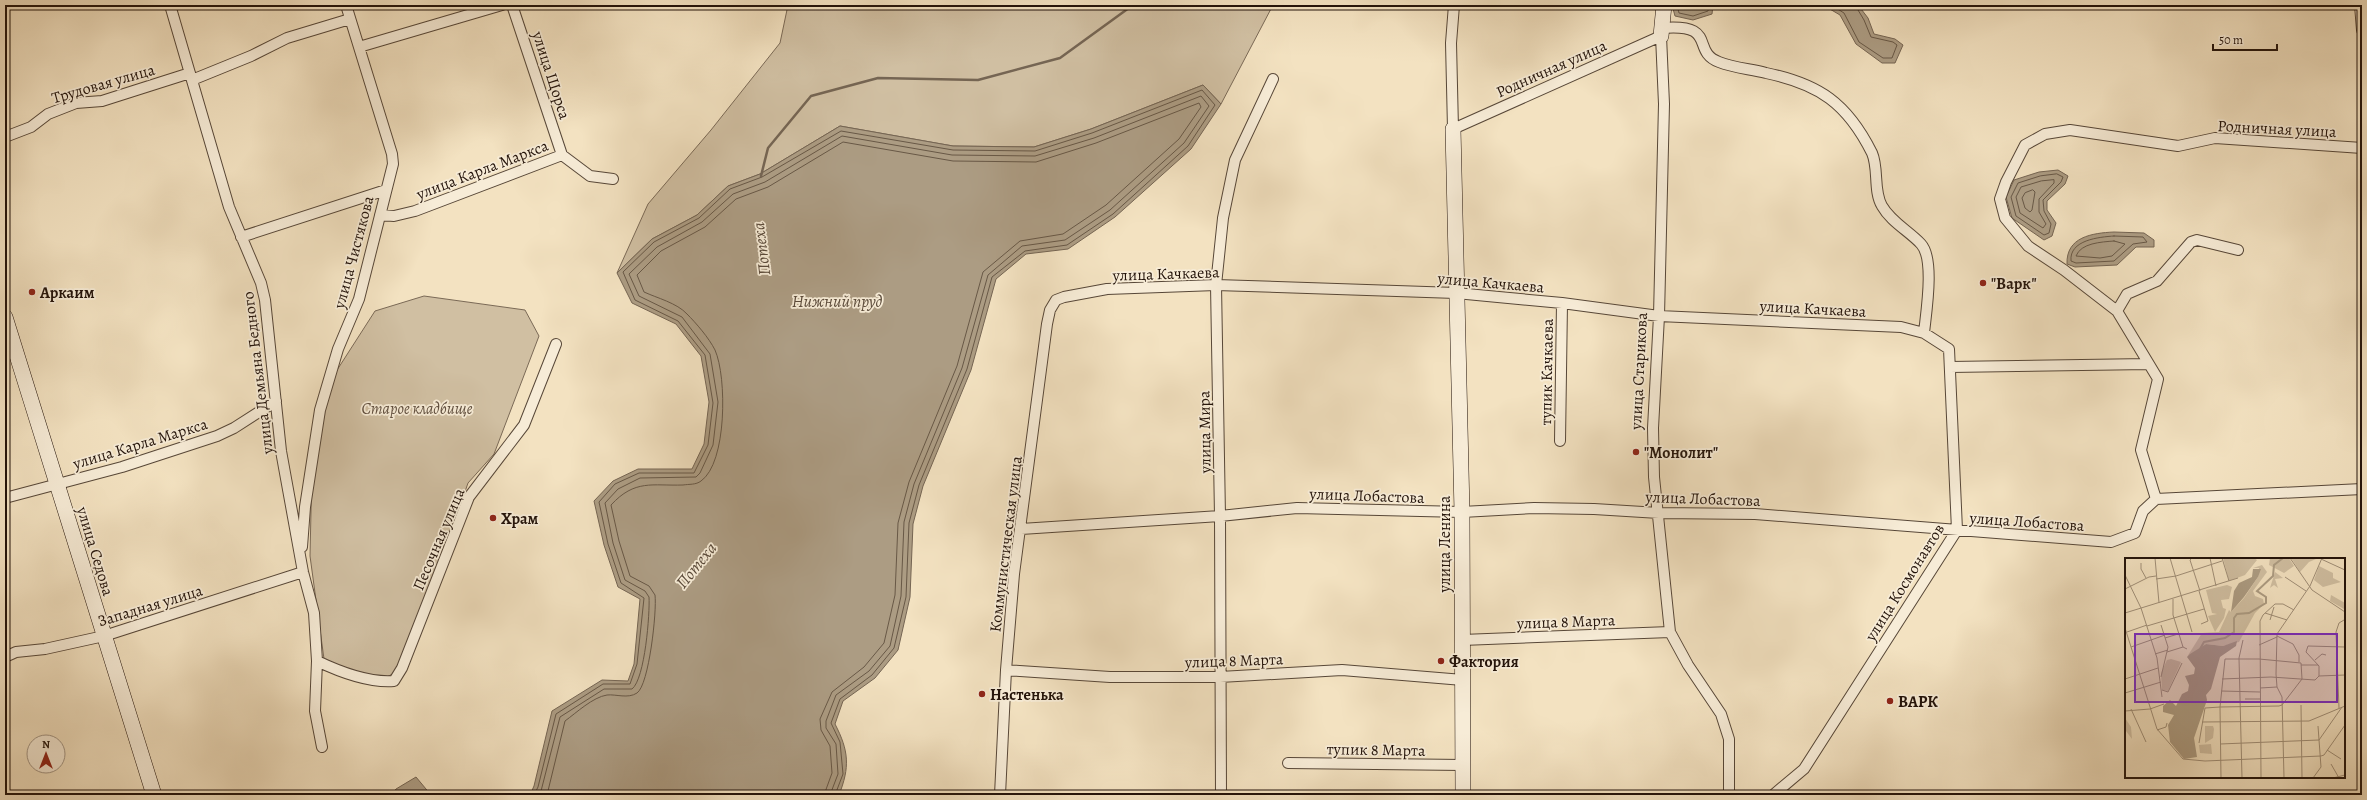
<svg xmlns="http://www.w3.org/2000/svg" width="2367" height="800" viewBox="0 0 2367 800" font-family="Alegreya,serif">
<rect width="100%" height="100%" fill="#f3e2c1"/>
<filter id="stains"><feTurbulence type="fractalNoise" baseFrequency=".005" numOctaves="4"/><feColorMatrix values="0 0 0 0 .2 0 0 0 0 .09 0 0 0 0 .02 0 0 0 .5 -.17"/></filter>
<radialGradient id="worn" r=".72"><stop offset=".6" stop-color="#630" stop-opacity="0"/><stop offset="1" stop-color="#630" stop-opacity=".3"/></radialGradient>
<path fill="#d0bfa2" stroke="#7a6956" d="M788,5H1273L1221,104L1203,85L1091,129L1034,147L953,146L840,126L760,174L728,186L697,215L652,239L617,273L648,204L711,130L780,43Z
M424,296L525,310L539,336L494,454L468,483L419,624L395,673L382,679L328,664L324,659L310,556L312,466L330,381L375,311Z"/>
<path fill="#ac9c83" stroke="#756553" d="M1672,5H1713L1712,14L1693,20L1675,16Z
M1823,5H1858L1868,18L1874,34L1895,39L1903,45L1895,63H1882L1856,44L1840,15Z
M1203,85L1221,104L1191,149L1115,217L1068,249L1026,254L996,279L971,370L923,486L913,524L910,597L898,650L875,678L843,701L835,724C849,751 850,767 839,795H530L534,786L552,711L602,680L628,681L634,664L640,599L618,587L604,545L594,501L613,481L638,469H692L704,444L709,402L701,356L676,324L632,303L617,273L652,239L697,215L728,186L760,174L840,126L953,146L1034,147L1091,129Z
M2058,170L2068,176L2065,184L2047,201V210L2056,223L2052,236L2044,240L2012,218L2006,197L2014,180L2039,172Z
M2114,232L2144,233L2154,240V247H2136L2117,265L2075,267L2067,264C2066,237 2092,233 2114,232Z
M416,777L431,795H391L396,789Z"/>
<g fill="none" stroke-linecap="round" stroke-linejoin="round">
<path stroke="#685846" stroke-width="1" d="M1677,5L1679,13L1693,16L1708,11L1709,5
M1831,5L1844,13L1859,42L1883,58H1892L1897,45L1893,42L1871,37L1864,20L1855,5
M2057,174L2063,177L2061,182L2043,200L2044,211L2051,224L2049,233L2044,235L2016,216L2011,197L2018,183L2040,176Z
M2054,180V183L2039,199V212L2046,224L2043,228L2020,213L2016,197L2021,187L2041,181Z
M2033,190L2035,192L2032,210L2030,212L2025,208L2022,198L2025,193Z
M2114,236L2143,237L2147,242L2133,244L2114,261L2076,263L2071,261C2069,240 2099,237 2114,236Z
M2114,241L2125,244L2112,256L2100,258L2076,256C2081,243 2101,242 2114,241Z
M534,795L538,787L556,714L603,684H630L637,664L644,598L621,583L608,544L599,502L615,484L639,473H694L708,445L713,403L705,355L678,321L635,300L623,272L654,242L699,218L730,189L762,177L841,131L953,150L1035,151L1092,133L1202,90L1215,105L1188,146L1113,214L1067,245L1025,251L992,277L967,369L919,485L909,523L906,597L894,648L872,675L840,699L831,723L840,742L843,774L835,795
M540,795L560,717L604,689H632C645,679 650,613 649,597L645,591L625,580L613,543L605,503L618,489L640,478L696,477L700,473L713,445L718,402L710,354L682,317L639,296L629,274L657,247L702,222L733,194L765,182L842,136L952,155L1035,156L1094,138L1201,96L1209,106L1184,143L1110,210L1065,240L1022,246L988,275L962,368L914,484L904,522L901,596L890,646L869,671L836,695L826,721V728L836,744L838,774L830,795
M547,795L565,721C576,713 593,697 607,695C616,694 628,699 637,693C649,685 657,611 655,595L649,586L630,576L619,541L611,505C635,479 652,486 683,485C689,484 696,485 701,481C727,463 727,377 715,350C709,338 696,323 687,314C677,303 657,298 644,292L637,275L661,251L705,227L736,199L768,187L843,142L953,161L1036,162L1096,143L1199,103L1201,107L1179,139L1106,205L1063,234L1020,241L983,272L957,366L909,482L898,523L895,595L884,643L864,667L832,692L820,719L821,730L830,746L832,773L824,795"/>
<path stroke="#756553" stroke-width="2.5" d="M761,176L768,148L811,96L878,78L978,80L1060,58L1133,5"/>
<defs>
<path id="street" d="M170,5L229,207L261,283L265,300L281,451L303,572L314,613L317,661L315,711L322,747
M512,5L562,155
M1454,5L1451,43L1453,129L1661,36L1664,104L1659,316L1653,428L1654,477L1670,632L1688,665L1721,714L1729,739V795
M2360,5L2362,30
M1661,28C1719,23 1690,51 1719,62C1734,68 1751,69 1766,73C1819,84 1847,103 1872,153C1879,169 1873,191 1882,206C1891,222 1909,231 1921,244C1935,259 1926,313 1924,333
M359,47L502,5
M192,80L251,56L287,38L350,19
M5,137L31,127L48,114L76,103L102,101L190,73
M380,215L394,216L415,211L562,155L590,176L613,179
M241,237L386,190
M2117,311L2127,294L2157,281L2191,242L2197,240L2238,250
M1950,367L2148,364
M1560,441L1562,303
M5,498L122,467L217,436L234,428L276,401
M2156,499L2141,450L2158,379L2117,311L2064,270L2028,246L2005,218L2000,199L2006,182L2025,145L2045,134L2070,130L2178,146L2215,138L2362,148
M1021,529L1220,516L1297,508L1462,512L1534,508L1594,509L1659,513L1755,514L2111,542L2135,533L2143,511L2156,499L2362,489
M302,547L305,507L320,410L338,349L359,299L393,164L392,154L346,5
M1462,640L1670,632
M5,657L16,652L45,649L104,636L303,572
M317,661C340,672 369,683 394,681L402,668L469,497L524,425L556,344
M1006,670L1110,677H1220L1342,670L1463,680
M1288,763L1463,765
M1000,795L1006,670L1014,574L1047,324L1050,310L1056,300L1064,297L1107,289L1216,285L1456,293L1562,303L1659,316L1901,327L1924,333L1949,349L1957,530L1804,769L1773,795
M1221,795L1220,516L1216,285L1223,218L1235,160L1273,79"/>
<path id="secondary" d="M1661,36L1664,5
M1453,129L1462,512L1463,795
M5,317L154,795"/>
</defs>
<use href="#street" stroke="#574738" stroke-width="12"/>
<use href="#secondary" stroke="#23130a" stroke-width="16"/>
<use href="#street" stroke="#f7ecd7" stroke-width="10"/>
<use href="#secondary" stroke="#f7ecd7" stroke-width="15"/>
</g>
<g fill="#8f2418" stroke="#f7ecd7" stroke-width="1.5">
<circle cx="1983" cy="283" r="4"/>
<circle cx="32" cy="292" r="4"/>
<circle cx="1636" cy="452" r="4"/>
<circle cx="493" cy="518" r="4"/>
<circle cx="1441" cy="661" r="4"/>
<circle cx="982" cy="694" r="4"/>
<circle cx="1890" cy="701" r="4"/>
</g>
<g text-anchor="middle" stroke-width="3.5" stroke-linejoin="round" paint-order="stroke">
<g font-size="16" fill="#23130a" stroke="#f7ecd7">
<text transform="translate(1551 68) rotate(-24)" y="6">Родничная улица</text>
<text transform="translate(552 75) rotate(72)" y="6">улица Щорса</text>
<text transform="translate(103 83) rotate(-16)" y="6">Трудовая улица</text>
<text transform="translate(2277 128) rotate(3)" y="6">Родничная улица</text>
<text transform="translate(482 169) rotate(-21)" y="6">улица Карла Маркса</text>
<text transform="translate(353 252) rotate(-75)" y="6">улица Чистякова</text>
<text transform="translate(1166 273) rotate(-2)" y="6">улица Качкаева</text>
<text transform="translate(1491 282) rotate(5)" y="6">улица Качкаева</text>
<text transform="translate(1813 308) rotate(3)" y="6">улица Качкаева</text>
<text transform="translate(1638 371) rotate(-87)" y="6">улица Старикова</text>
<text transform="translate(1546 372) rotate(-89)" y="6">тупик Качкаева</text>
<text transform="translate(257 373) rotate(-97)" y="6">улица Демьяна Бедного</text>
<text transform="translate(1204 432) rotate(-91)" y="6">улица Мира</text>
<text transform="translate(140 443) rotate(-17)" y="6">улица Карла Маркса</text>
<text transform="translate(1367 495) rotate(2)" y="6">улица Лобастова</text>
<text transform="translate(1703 498) rotate(2)" y="6">улица Лобастова</text>
<text transform="translate(2027 521) rotate(4)" y="6">улица Лобастова</text>
<text transform="translate(438 539) rotate(-67)" y="6">Песочная улица</text>
<text transform="translate(1005 544) rotate(-83)" y="6">Коммунистическая улица</text>
<text transform="translate(1444 544) rotate(-90)" y="6">улица Ленина</text>
<text transform="translate(96 551) rotate(73)" y="6">улица Седова</text>
<text transform="translate(1904 582) rotate(-58)" y="6">улица Космонавтов</text>
<text transform="translate(150 605) rotate(-17)" y="6">Западная улица</text>
<text transform="translate(1566 621) rotate(-2)" y="6">улица 8 Марта</text>
<text transform="translate(1234 660) rotate(-2)" y="6">улица 8 Марта</text>
<text transform="translate(1376 749) rotate(1)" y="6">тупик 8 Марта</text>
</g>
<g font-size="16" font-weight="bold" fill="#23130a" stroke="#f7ecd7" text-anchor="start">
<text x="1991" y="289">"Варк"</text>
<text x="40" y="298">Аркаим</text>
<text x="1644" y="458">"Монолит"</text>
<text x="501" y="524">Храм</text>
<text x="1449" y="667">Фактория</text>
<text x="990" y="700">Настенька</text>
<text x="1898" y="707">ВАРК</text>
</g>
<g font-size="16" font-style="italic" fill="#604f3f" stroke="#f7ecd7">
<text x="417" y="414">Старое кладбище</text>
</g>
<g font-size="17" font-style="italic" fill="#5a4a3a" stroke="#f7ecd7">
<text transform="translate(761 249) rotate(-97)" y="6">Потеха</text>
<text x="837" y="307">Нижний пруд</text>
<text transform="translate(696 565) rotate(-51)" y="6">Потеха</text>
</g>
</g>
<g transform="translate(2125 558)">
<rect width="220" height="220" fill="#f3e2c1"/>
<path d="M98,0H129L132,2L120,17L104,23ZM145,0H164L169,8L159,15L144,7ZM166,0H190L191,1L184,4L175,14ZM137,7L142,14L128,33L130,38L138,41L139,46L130,55L114,84L98,88L81,86L62,99L77,75L94,74L104,52L106,54L119,40L133,19L134,10H128ZM194,8L208,15V20L216,24L198,29L189,22ZM150,14L158,20L150,21L153,30L149,27L145,30ZM102,27L107,29L104,41L96,42L98,50L101,51L99,60L90,74L83,58L92,56L87,55L81,32ZM206,37L220,45L219,51L205,43ZM46,101L56,104L43,133L37,132L36,115L42,102ZM0,160L6,169L7,181L1,173ZM80,168H88L89,171L88,180L80,185ZM86,186L87,196L75,195L74,187Z" fill="#d0bfa2"/>
<path d="M128,11H136L133,19L119,39L106,54L109,33L114,25L127,19ZM112,83L111,88L95,99L86,131L81,137L82,142L69,180L72,199L59,201L45,184L43,167L49,157L38,154V148L45,142L51,148L57,136L63,133L64,127L60,118L69,116L70,110L62,99L65,96L81,86L98,88Z" fill="#ac9c83"/>
<path fill="none" stroke="#ac9c83" stroke-width="2" d="M75,91L79,84L100,80L109,74V60L112,56L124,55L141,45V39L132,33L148,18L149,7L158,0"/>
<path fill="none" stroke="#a08f78" stroke-width="1" d="M30,0L34,45M45,0L67,74M67,0L65,2L75,33M85,0L91,28M97,0L104,23M165,0L187,32L220,54M196,1L220,12M16,5V11L21,20M0,17L16,50L32,100L37,139M160,19L181,33M31,21L51,18L97,3M0,31L24,19L31,18M74,33L83,63L76,66M48,41V57L58,89M0,55L113,20M140,55L162,62M145,62L149,49M22,68L79,51M0,70L32,171L58,201L80,203L196,198L199,197L220,167M2,74L22,67M152,78L168,86L174,97V104M40,80L53,76M26,82L40,77M134,87L152,79M6,89L26,82M42,94L58,89L62,91M30,96L43,92M190,102L197,96L201,97M176,107H193M194,118V108L181,94L183,88L220,89M36,119L43,89L36,67M0,121L33,110M97,121L146,119L190,122L194,118L220,117M135,130L152,129M37,132L43,134L57,105M96,133L135,134M0,135L36,124M120,141H135M176,147L177,220M214,150L211,74L214,65L219,62M6,151L21,184M0,153L25,151L39,146M77,164L184,163L220,148M32,172L41,169L42,165M194,182L217,149M74,185L80,150L95,149L154,148L157,147L177,121L176,105L134,101H100L95,149L96,220M95,186L194,182M202,192L216,201M206,206L214,220M117,220L114,100L118,82M136,220L135,63L138,57L150,46H158L169,52M159,220L157,139L152,129L151,116L152,76L185,28L197,0M188,220L196,209L193,168M208,220L220,217"/>
<path fill="#7b2cbf" fill-opacity="0.15" stroke="#7b2cbf" stroke-width="2" d="M10,76H212V144H10Z"/>
<rect width="220" height="220" fill="none" stroke="#23130a" stroke-width="2"/>
</g>
<rect width="2367" height="800" fill="none" stroke="#f3e2c1" stroke-width="20"/>
<rect x="6" y="6" width="2355" height="788" fill="none" stroke="#23130a" stroke-width="2"/>
<rect x="10" y="10" width="2347" height="780" fill="none" stroke="#23130a"/>
<g transform="translate(46 754)"><circle r="19" fill="#f7ecd7" stroke="#a29585"/>
<path d="M0-3L7 15L0 10L-7 15Z" fill="#8f2418"/>
<text y="-6" font-size="11" font-weight="bold" text-anchor="middle" fill="#23130a">N</text>
</g>
<path d="M2213 44v6h64v-6" fill="none" stroke="#23130a" stroke-width="2"/>
<text x="2219" y="44" font-size="12" fill="#23130a" stroke="#f7ecd7" stroke-width="3" paint-order="stroke">50 m</text>
<rect width="100%" height="100%" filter="url(#stains)"/>
<rect width="100%" height="100%" fill="url(#worn)"/>
</svg>
